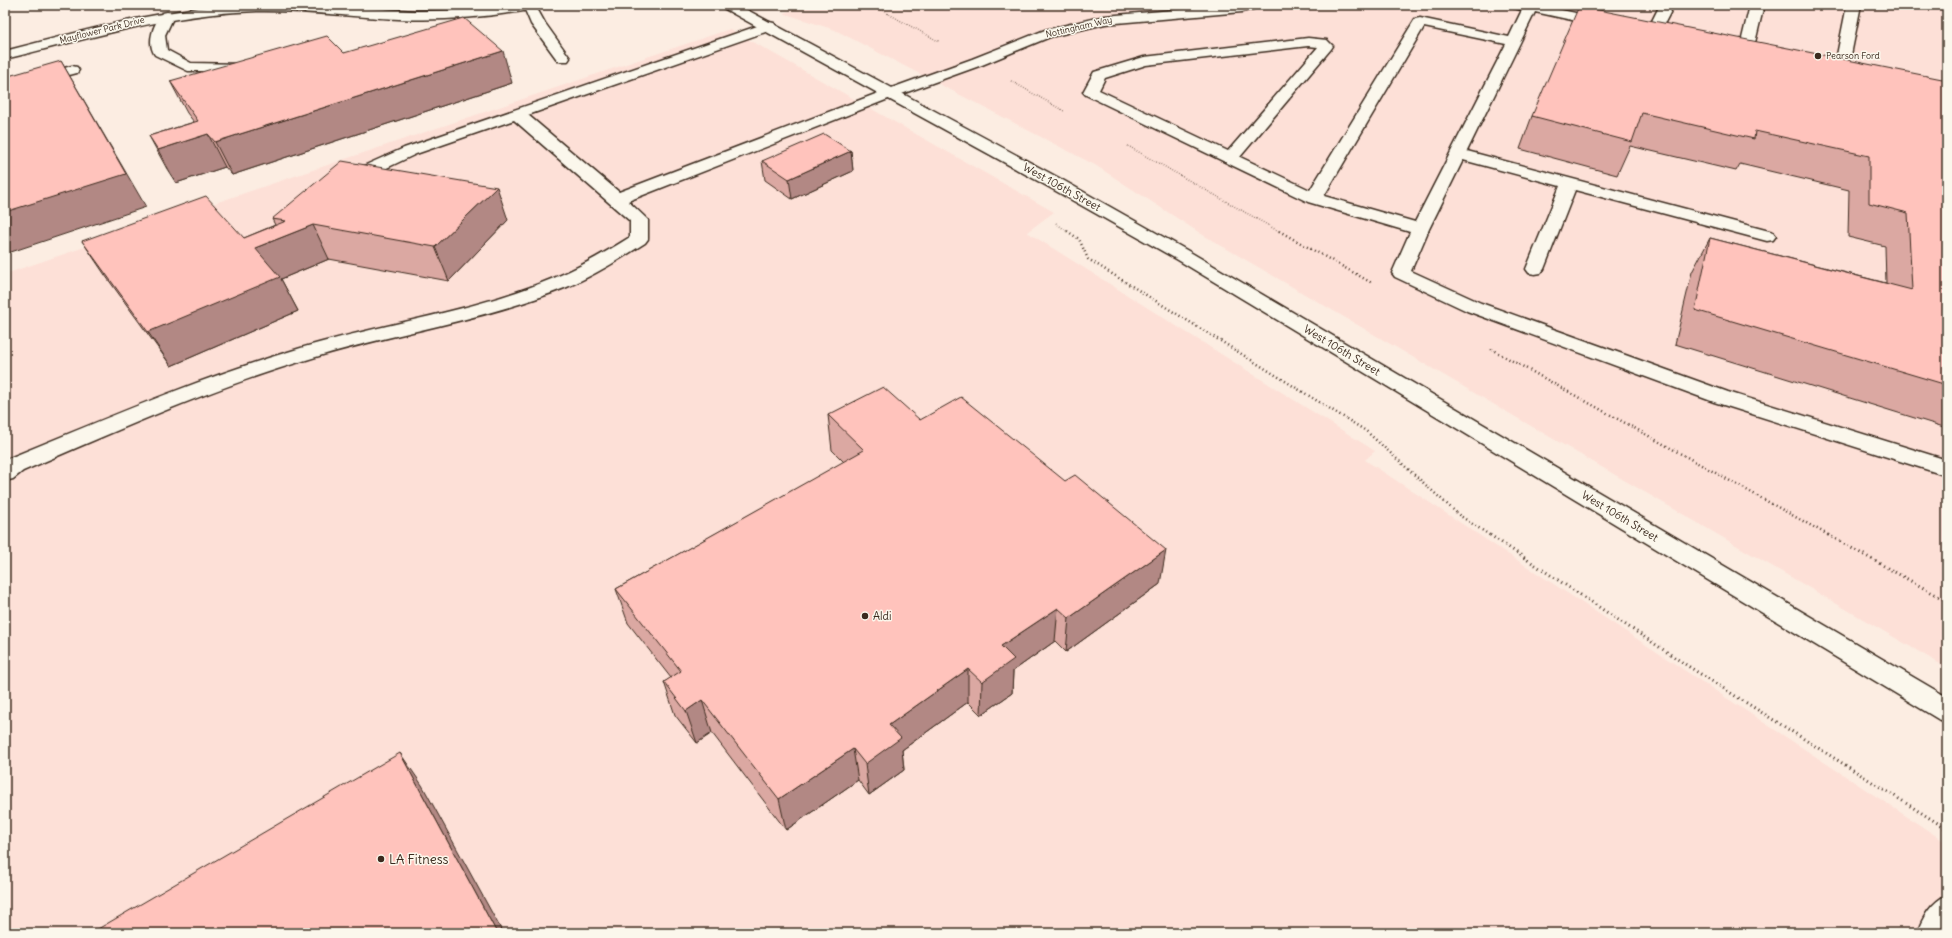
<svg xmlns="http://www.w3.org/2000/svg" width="1952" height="938" viewBox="0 0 1952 938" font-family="Delius,sans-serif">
<rect width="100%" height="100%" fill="#fcede2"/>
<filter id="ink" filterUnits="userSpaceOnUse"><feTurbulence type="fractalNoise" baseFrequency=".025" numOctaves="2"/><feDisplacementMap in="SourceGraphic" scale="8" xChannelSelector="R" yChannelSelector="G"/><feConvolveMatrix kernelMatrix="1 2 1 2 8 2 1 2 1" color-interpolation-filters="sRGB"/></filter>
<g filter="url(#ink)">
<path fill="#fde0d7" d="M809,5H1947V668L1203,235L1095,165L835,30L783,13Z
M730,29L1054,212L1027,232L1375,451L1365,460L1947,843V933H5V274Z"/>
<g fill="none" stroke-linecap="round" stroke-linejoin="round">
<defs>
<path id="lane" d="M523,5H535L545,23L570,58L568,61H558L531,24Z
M1512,5H1538L1604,19L1609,20L1611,23L1609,26L1604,27L1535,12L1467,151L1773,232L1776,236L1773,240L1767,241L1575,190L1544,269L1541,273L1535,274L1529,273L1526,269L1560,186L1463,160L1429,229L1411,271L1481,303L1728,392L1947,460V476L1714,402L1467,311L1395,277L1392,273L1410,232L1308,202L1086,95L1083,92L1094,72L1144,57L1308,38L1327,40L1333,46L1331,49L1240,157L1310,190L1415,19L1420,18L1509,37L1522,10L1514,8ZM1424,27L1506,44L1415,222L1324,196ZM1308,46L1318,47L1228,151L1099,90L1105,78L1146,65Z
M1660,5H1674L1658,36H1648L1646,33Z
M1750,5H1764L1753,51L1751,54H1741L1739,51Z
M1847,5H1861L1848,70L1846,73H1836L1834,70Z
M167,12L172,13L174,16L165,35L167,50L191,63L243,64L248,65L250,68L248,71H188L155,55C146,42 154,24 162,13Z
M769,22L774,23L776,26L774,29L528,115L619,192L886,90H896L899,93L896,96L628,201L648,220V239L645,243C620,259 595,275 567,287C483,321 392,333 306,360C209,389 116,431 23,471L13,479L5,481V461L7,459C101,421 194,380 291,351C378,324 470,313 554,278C581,267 606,252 630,237V221L514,120L416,154L353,184L347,185L341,184L339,180L341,176L404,148Z
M72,66L77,67L79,70L77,73L5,92V83Z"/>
<path id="street" d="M222,5H317L416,11L467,10L509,5H542L540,8L535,9C490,17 445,21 399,19C352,17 305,10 257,11C171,13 88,39 5,59V51C77,32 148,13 222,5Z
M1230,5H1259L1257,8L1242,12L1105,24L1050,37L982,65L896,96H886L883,93L886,90L972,59L1045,30L1105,16Z
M1947,895V933H1917C1923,917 1931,902 1947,895Z"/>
<path id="secondary" d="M721,5H738L1059,178L1190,252L1947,697V722L1938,719L1178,260L1047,186L723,8Z"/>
</defs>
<use href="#lane" stroke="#3b2a1e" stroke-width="3"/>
<use href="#street" stroke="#3b2a1e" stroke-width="3"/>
<use href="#secondary" stroke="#3b2a1e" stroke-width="3"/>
<path stroke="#3b2a1e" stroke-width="1.5" stroke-dasharray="0.5 2" stroke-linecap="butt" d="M872,5L940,42
M1011,81L1064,111
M1128,146L1280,232
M1056,223L1068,232"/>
<path stroke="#3b2a1e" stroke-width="2.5" stroke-dasharray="1 3" stroke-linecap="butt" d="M1067,231L1079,239L1088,259L1366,431L1459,515L1491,536
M1279,231L1372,283
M1491,349L1830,536"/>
<path stroke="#3b2a1e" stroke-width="3" stroke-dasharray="1 3.5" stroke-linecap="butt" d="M1490,535L1691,668L1947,829
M1828,535L1947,601"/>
<use href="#lane" fill="#fbf7ec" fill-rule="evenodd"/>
<use href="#street" fill="#fbf7ec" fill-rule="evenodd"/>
<use href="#secondary" fill="#fbf7ec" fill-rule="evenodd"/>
</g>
<path fill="#dba8a2" stroke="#3b2a1e" d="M344,53L512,83L232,175L225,167L176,183L167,169L149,136L194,122L187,113L170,81Z
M1947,80V428L1675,344L1692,272L1710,238L1886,283L1885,246L1848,237L1849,190L1740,164L1736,171L1630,146L1617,175L1520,149L1532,116Z
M851,151L853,171L792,199L765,180L762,161Z
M272,219L508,220L449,281L329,259L281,279L298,311L171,366L105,275L82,241L244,238L275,225Z
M828,415L920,420L1160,584L1066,652L1055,641L1013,671L1012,693L981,715L968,702L902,750L904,770L869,795L858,780L786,830L712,733L697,743L675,715L664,682L671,678L628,623L616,589L844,462L832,450Z"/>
<path fill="#b28884" stroke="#3b2a1e" d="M503,51L512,83L232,175L215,142Z
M61,61L146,207L5,254V212Z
M208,134L225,167L176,183L158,150Z
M851,151L853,171L792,199L789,179Z
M497,187L508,220L449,281L435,247Z
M313,225L329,259L281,279L298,311L171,366L148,332L255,248Z
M1166,550L1160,584L1066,652L1069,618Z
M1058,608L1055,641L1013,671L1012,693L981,715L982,682L1001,646Z
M968,669V702L902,750L904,770L869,795L865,764L889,725Z
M702,700L712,733L697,743L686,711Z
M853,749L858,780L786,830L779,799Z
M400,753L422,785L503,933H497Z"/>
<path fill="#ffc3bc" stroke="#3b2a1e" d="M1579,6L1947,80V385L1695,310L1710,238L1912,290L1908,213L1869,203V156L1755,131L1754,139L1642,113L1632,142L1532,116Z
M464,18L503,51L215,142L208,134L158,150L149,136L198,121L170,81L327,36L344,53Z
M61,61L126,174L5,212V77Z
M824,134L851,151L789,179L762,161Z
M342,161L497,187L435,247L313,225L255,248L280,277L148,332L82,241L206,196L244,238L286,221L272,219Z
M883,387L920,420L961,397L1065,481L1075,475L1166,550L1069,618L1058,608L1001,646L1014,659L982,682L968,669L889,725L901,738L865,764L853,749L779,799L702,700L686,711L664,682L681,671L616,589L864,450L828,415Z
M400,753L497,933H91Z"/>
</g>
<g fill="#3b2a1e" stroke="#fbf7ec" stroke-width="1.5">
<circle cx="1818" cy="56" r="4"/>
<circle cx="865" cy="616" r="4"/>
<circle cx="381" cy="859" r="4"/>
</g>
<g text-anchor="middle" stroke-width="3" stroke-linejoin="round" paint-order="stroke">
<g font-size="9" fill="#3b2a1e" stroke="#fbf7ec">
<text transform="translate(1079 27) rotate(-13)" y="3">Nottingham Way</text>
<text transform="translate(102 30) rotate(-14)" y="3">Mayflower Park Drive</text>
</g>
<g font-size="9" fill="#3b2a1e" stroke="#fbf7ec" text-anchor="start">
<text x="1826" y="59">Pearson Ford</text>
</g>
<g font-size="11" fill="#3b2a1e" stroke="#fbf7ec">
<text transform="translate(1062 187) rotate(29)" y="4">West 106th Street</text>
<text transform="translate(1342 350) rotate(31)" y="4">West 106th Street</text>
<text transform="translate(1620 516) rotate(31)" y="4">West 106th Street</text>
</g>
<g font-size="11" fill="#3b2a1e" stroke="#fbf7ec" text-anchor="start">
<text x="873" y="620">Aldi</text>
</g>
<g font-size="13" fill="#3b2a1e" stroke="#fbf7ec" text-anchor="start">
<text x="389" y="864">LA Fitness</text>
</g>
</g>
<rect width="1952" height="938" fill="none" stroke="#fbf7ec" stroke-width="20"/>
<rect x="10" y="10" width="1932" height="918" fill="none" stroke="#3b2a1e" stroke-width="1.5" filter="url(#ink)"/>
</svg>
